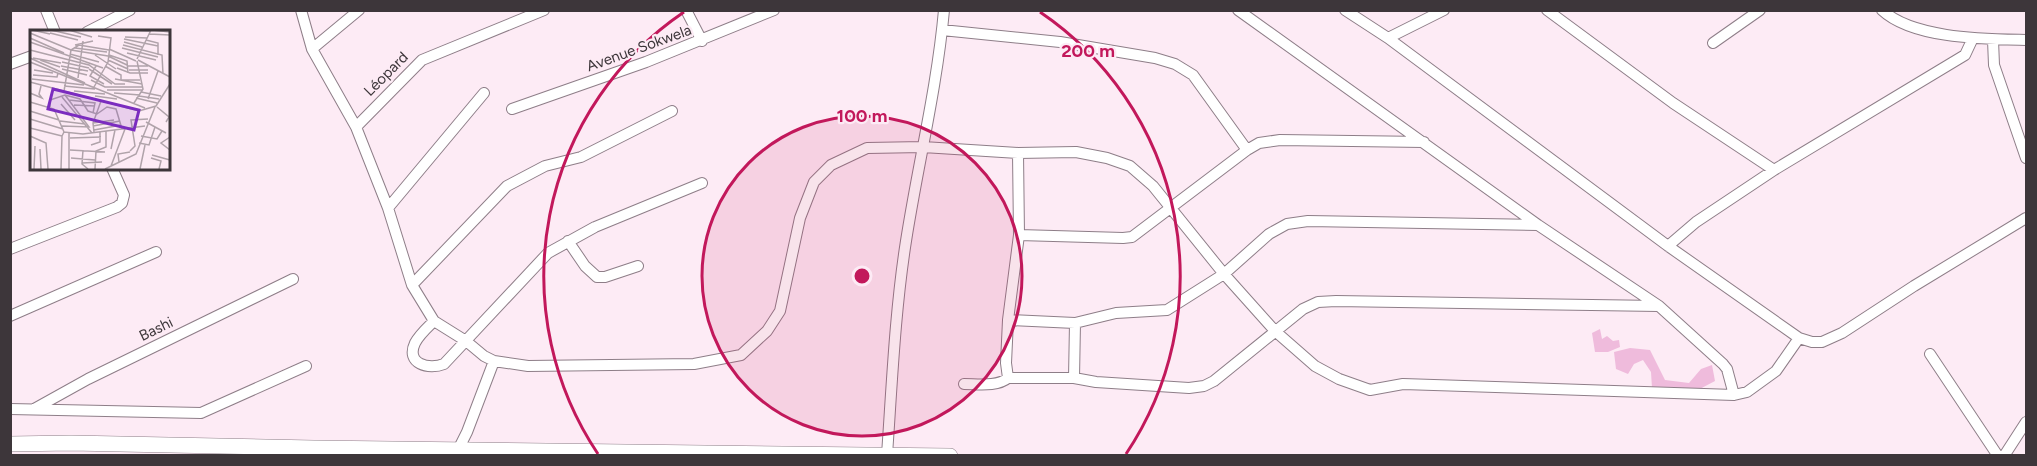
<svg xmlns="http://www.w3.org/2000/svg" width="2037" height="466" viewBox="0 0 2037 466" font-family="Figtree,sans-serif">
<rect width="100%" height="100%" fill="#fdebf5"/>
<path fill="#efbbdc" d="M1600,329L1602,339L1607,336L1613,341L1619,340L1620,347L1608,352H1595L1592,333Z
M1630,348L1650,350L1665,380L1689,383L1701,369L1712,365L1715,381L1694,392L1652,388L1651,372L1643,360L1634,364L1628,374L1616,369L1614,352Z"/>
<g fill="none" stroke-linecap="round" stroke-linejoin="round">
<defs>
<path id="minor" d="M46,10L55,32
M301,10L312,49L356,127L388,208L412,285L434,321L466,341L484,356L494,361L528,366L694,364L741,355L767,331L780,311L800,218L814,182L831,165L867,148L923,147L1018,153L1076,152L1107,158L1130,166L1153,186L1224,274L1275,331L1315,366L1339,379L1370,390L1403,384L1734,395L1747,392L1776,371L1799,338L1812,342H1822L1842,333L1914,286L2026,218
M686,10L702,41
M1238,10L1538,225L1659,306L1723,364L1727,369L1734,395
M1345,10L1388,38L1668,246L1799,338
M1547,10L1673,103L1774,170
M1882,10C1913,39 1986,39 2026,40
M942,30L1060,42L1155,58L1175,64L1193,75L1247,150
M87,32L130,10
M1388,38L1444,10
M1993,40L1994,65L2026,158
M1713,43L1760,10
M312,49L359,10
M10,64L32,56
M512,109L646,62L774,10
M356,127L422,60L544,10
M1018,153L1019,235L1008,320L1006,363L1008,378H1074L1096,382L1189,388L1204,386L1214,381L1303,309L1318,302L1336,301L1659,306
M388,208L484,93
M1019,235L1123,238L1132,237L1247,150L1259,143L1280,140L1424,142
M568,241L585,266L597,277H605L638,266
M1668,246L1696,222L1774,170L1965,55L1973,38
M10,249L117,207L122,203L124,195L112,168
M412,285L507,186L545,166L581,157L672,111
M10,316L156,252
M1008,320L1075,323L1116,313L1167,310L1224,274L1269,234L1287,224L1308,221L1538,225
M434,321C428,327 419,335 415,343C405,364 429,370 444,364L548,253L595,227L702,183
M1930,354L1998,456
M1074,378L1075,323
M964,384C978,384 997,387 1008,378
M10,409L201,413L306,366
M34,409L88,379L293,279
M458,450L467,432L494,361
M887,455C892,383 895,311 906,241C918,164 937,88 944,10
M2004,456L2026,422"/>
<path id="highway" d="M10,444L71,443L314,448L950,456"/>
</defs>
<use href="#minor" stroke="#8e7e88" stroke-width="12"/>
<use href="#highway" stroke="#8e7e88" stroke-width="16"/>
<use href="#minor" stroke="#fff" stroke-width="10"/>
<use href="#highway" stroke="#fff" stroke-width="15"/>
</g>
<circle cx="862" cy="276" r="160" fill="#c2185b" fill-opacity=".12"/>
<g fill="none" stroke="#c2185b" stroke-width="3">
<circle cx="862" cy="276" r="160"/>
<path d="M598 454A319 319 0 0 1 684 12M1040 12A319 319 0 0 1 1126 454"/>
</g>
<g text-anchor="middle" stroke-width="4.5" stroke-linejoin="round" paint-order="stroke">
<g font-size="15" fill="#3d363a" stroke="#fdebf5">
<text transform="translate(639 48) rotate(-20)" y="5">Avenue Sokwela</text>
<text transform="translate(386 74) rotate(-45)" y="5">Léopard</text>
<text transform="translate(156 329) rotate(-26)" y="5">Bashi</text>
</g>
</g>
<g transform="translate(30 30)">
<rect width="140" height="140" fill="#fdebf5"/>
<path fill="none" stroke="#b0a3aa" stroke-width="1.5" d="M2,0L20,4M21,0L51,7M39,0L62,7M96,0L120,1M122,0L140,2M0,3L41,20L78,26M20,3L48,10M119,4L140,5M95,7L117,8M0,8L34,23M94,9L128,16M116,10L128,13V25M0,12L73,38M94,12L112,17M45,15L63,11M93,15L132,25L133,44M45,18L77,22M92,18L128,27M79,19L106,31M0,20L59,35L85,54H95M97,23L126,30M40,24L69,32M65,25L86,39M79,25L97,31L98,43M78,26L97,35M0,28L55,53M3,28L31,33M107,29L121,0M10,30L30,37M78,30L98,39M108,30L140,47M0,32L115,78M32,32L59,38M31,36L58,41M66,36L60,46L74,54M75,36L91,45V50H110M97,36H118M87,38L100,43H118M32,39L57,45M59,39L82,54M4,40L23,43M99,40H118M3,45L27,47L28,43M48,48L53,11M2,49L54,55M85,49L112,54M61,50L75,57H113M0,52L109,81L126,76L140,54M34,56L65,59M64,57L78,32L81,8L68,6M77,60H112M34,61L41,20L49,15L79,20M44,61L75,64M111,62L131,66M0,63L12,68L9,64L11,56M84,63L110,65M65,66L87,69M109,66L129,69M32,67L62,103M106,68L127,73M118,69L128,41M39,70L65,73L63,83M0,72L24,79L34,102M104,73L113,59L107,31M31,74L45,90M44,75L65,76M20,77V70L35,65L50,69L58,81L67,84L77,77L86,79L92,99M127,77L139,87L136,92M0,81L29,90M0,89L33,99M30,91L55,94M116,92L136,103M63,93L84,90M32,96L59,97L35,65M63,96L90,91M0,98L32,106M64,100L91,95M64,102L63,93L71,71M0,106L16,113L18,139M32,106L34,102L53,104L115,96M111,106L127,109L132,101M140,107L131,113L140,120M40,108L71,107M109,113L119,115L125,97M61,115L70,112V102M10,119L11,139M81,119L85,100M40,120L75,122M53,120L52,134L58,139M100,121L105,116L101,90L118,89M122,125L140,130M41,128L65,130M121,128L131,131L129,139M89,132L88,124L100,122M52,133L72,132M81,136L95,99M4,139L5,116M31,139L32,106M39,139V102M65,139L66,121L76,117V101M75,139L106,124L125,77M110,139L115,115"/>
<path fill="#7b2cbf" fill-opacity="0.15" stroke="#7b2cbf" stroke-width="3" d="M23,59L109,80L104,100L18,79Z"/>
<rect width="140" height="140" fill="none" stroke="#3d363a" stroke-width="3"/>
</g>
<circle cx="862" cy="276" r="9" fill="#c2185b" stroke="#fdebf5" stroke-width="3"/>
<g font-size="18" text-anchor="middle" font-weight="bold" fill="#c2185b" stroke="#fdebf5" stroke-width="4.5" stroke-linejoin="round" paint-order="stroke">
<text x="1088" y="57">200 m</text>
<text x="862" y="122">100 m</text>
</g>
<rect width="2037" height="466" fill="none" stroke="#3d363a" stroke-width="24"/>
</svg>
